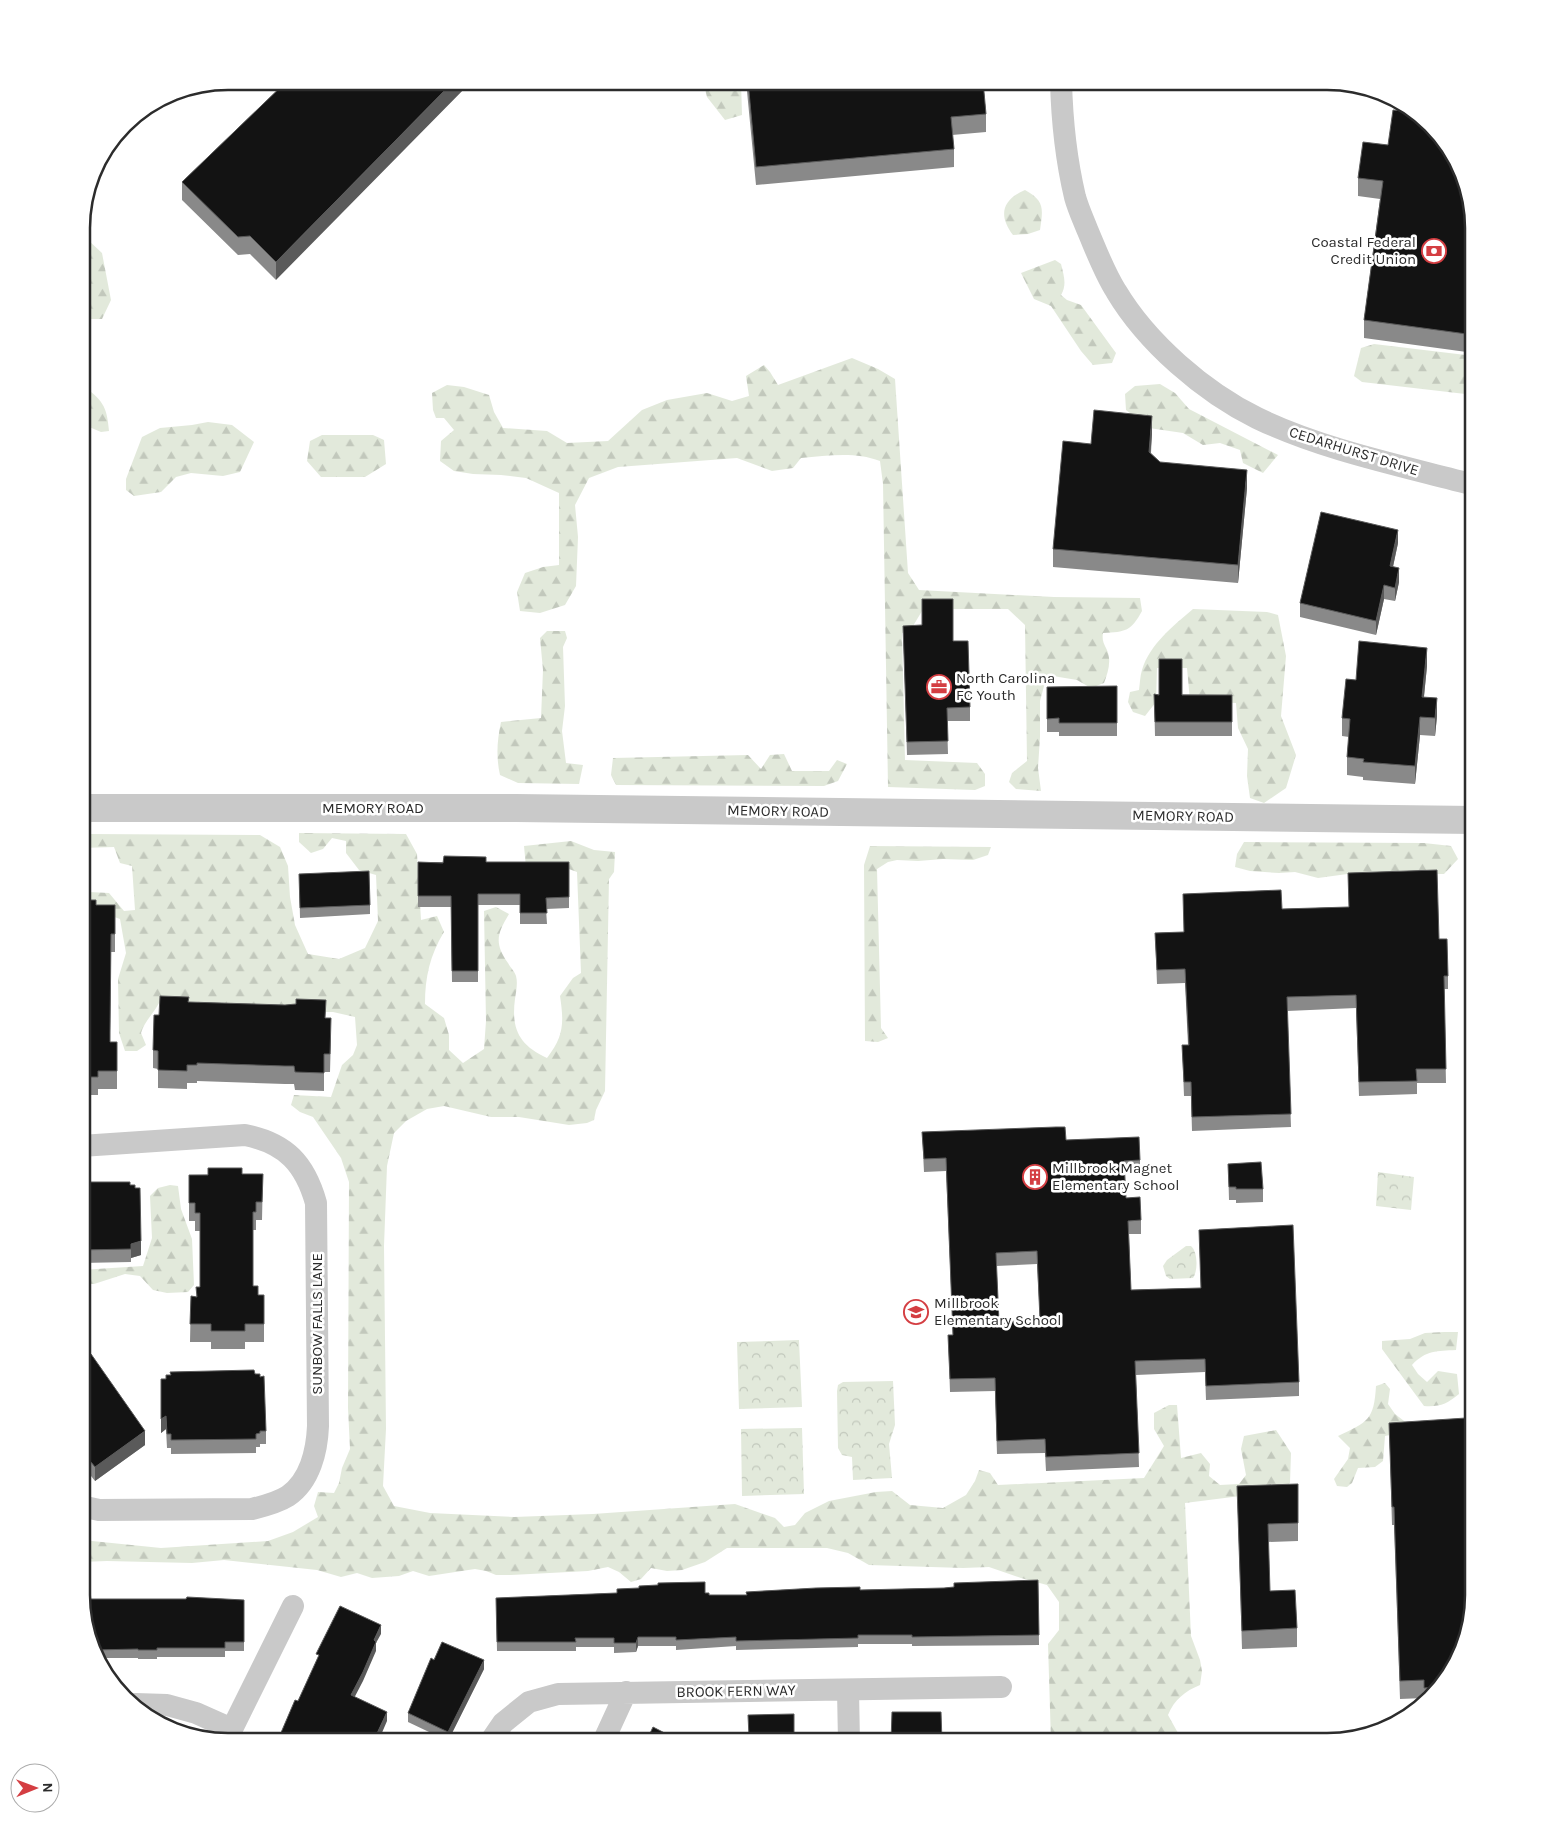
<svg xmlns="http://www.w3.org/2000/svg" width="1555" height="1823" viewBox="0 0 1555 1823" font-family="Karla,sans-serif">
<defs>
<pattern id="forest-firs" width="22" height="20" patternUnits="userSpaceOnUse" patternTransform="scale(1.25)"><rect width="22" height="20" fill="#e2e9db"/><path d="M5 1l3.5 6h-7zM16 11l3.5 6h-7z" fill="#c2c8bc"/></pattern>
<pattern id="park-crowns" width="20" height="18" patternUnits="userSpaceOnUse" patternTransform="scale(1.25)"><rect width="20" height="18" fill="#e2e9db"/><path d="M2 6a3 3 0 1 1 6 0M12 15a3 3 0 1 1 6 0" fill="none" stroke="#c2c8bc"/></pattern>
</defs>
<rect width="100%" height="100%" fill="#fff"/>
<path fill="url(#forest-firs)" d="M703,81H741L742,115L725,120L707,97Z
M1025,190C1045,201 1043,209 1040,230L1028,234L1013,235C998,215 1002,200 1025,190Z
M87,239L102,253L111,300L102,319H82V240Z
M1055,260L1061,264C1064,276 1067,285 1061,295L1067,300L1081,305L1116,353L1112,363L1093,365L1081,351L1051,306L1034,299L1021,273Z
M1374,344L1474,356V395L1362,382L1354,376L1361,348Z
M852,358L878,369L895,379L908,573L919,590L1054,597L1140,598L1142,611C1131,631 1126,632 1103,633C1101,645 1108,647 1109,658C1110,666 1107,675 1104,683L1091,688L1077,680L1047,675L1040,701V737L1038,768L1041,791L1016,789L1009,782L1012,773L1027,761L1025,625L1008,609H954L922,611L910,631L902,633L905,760L977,763L985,774V786L975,790L888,787L883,484L880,461C854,451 827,456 801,458L793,468L772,471L737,458L618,467L589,478L575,505L578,537L576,586L565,605L540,613L520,611L517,592L525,573L543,567L559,565V493L526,478L501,475L473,474L454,471L440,461L441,441L454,430L444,418H436L433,410L432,393L447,385L464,387L489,395L494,412L503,428L547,431L567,443L608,441L642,410L667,400L707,393L732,401L749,396L746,376L764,365L770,372L778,385Z
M1160,384L1175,393L1189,409L1278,455L1263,473L1243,463L1240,450L1220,443L1203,445L1183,433L1149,428L1126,410L1125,394L1135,386Z
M82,385C102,400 107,405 109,431L101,432L82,424Z
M208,422L232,425L254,442L240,472L223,476L191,473L176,477L161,492L134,496L126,490V479L142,437L160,428L192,425Z
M322,435H373L384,440L386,464L365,477H321L307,461L310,441Z
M1193,609L1267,612L1278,615L1286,656L1281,716L1296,755L1286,788L1264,803L1250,798L1247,776L1248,749L1238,728L1236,703L1190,701L1187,668H1157L1156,702L1145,716L1133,712L1128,702L1130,692L1139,690C1140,683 1140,676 1142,670C1150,644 1173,626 1193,609Z
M547,631H565L567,638L563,647L565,706L562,731L566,763L583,765L579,784L518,783L500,775C496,757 497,741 501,722L541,718L543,670L540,638Z
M784,754L792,771H829L837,760L847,764L838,781L824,786L616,785L611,775L613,758L748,755L761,769L770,755Z
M299,833L406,834L417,854L421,920L437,916L444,932C430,955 425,977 425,1004L444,1018L449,1035V1050L463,1063L484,1049L486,1021L484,911L496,907L509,914C497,934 494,943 508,963C510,967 515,972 516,976C518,983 516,992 515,999C511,1029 519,1045 547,1058C564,1036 564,1023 560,996L573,978L581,973L577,872L558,865L526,867L524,846L571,841L594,850L615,852L614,872L609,879L605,1091L596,1110L594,1120L587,1123L569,1125L519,1117H491L444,1106L427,1109L406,1121L394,1133L387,1166L384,1246L386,1429L383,1486L394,1506L430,1513L514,1517L593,1514L735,1504L775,1518L784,1527L795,1525L805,1513L829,1501L876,1492L892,1491L910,1505L943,1508L966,1495L975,1481L979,1470L990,1473L998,1485L1144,1478L1164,1446L1154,1429V1413L1169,1405H1177L1181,1458L1201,1453L1210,1464L1209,1476L1220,1485L1239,1484L1246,1475L1241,1449L1244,1436L1276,1430L1291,1453L1290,1483L1279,1491L1185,1503L1191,1636L1200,1660L1202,1671L1200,1685C1185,1691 1174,1700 1168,1715L1178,1733L1191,1736L1199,1742H1051L1048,1644L1059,1630V1602L1047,1585L1021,1578L989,1567L963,1568L869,1565L848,1553L827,1548H727L705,1562L682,1570L667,1571L651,1568L641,1579L631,1582L619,1572L608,1567L588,1571L511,1575H496L486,1571L475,1569L429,1576L413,1571L399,1576L372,1578L357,1573L341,1577L317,1570L224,1560L192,1563L107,1561L81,1562V1538L92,1541L161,1548L268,1541L293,1532L318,1517L314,1506L318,1492L334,1493L339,1483L342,1468L350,1449L348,1408L349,1182L341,1158L313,1117L300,1112L291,1105L294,1095L331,1097L342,1065L353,1055L357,1045L355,1017L333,1012H297L281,1019L176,1000L159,1003C154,1013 144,1022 141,1033L146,1045L137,1051H125L119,1033L118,979L126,953L120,919L100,912L81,913V895L89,892L109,893L124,911L135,910L132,866L120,863L114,847L81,848V836L90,834L260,835L280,847L288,866L290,897L295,925L308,954L339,959L365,948L378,921L376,875L359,870L346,853V841L332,838L323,849L311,853L299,842Z
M1244,842L1424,843L1451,846L1458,859L1444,874H1408L1379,879L1362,872L1318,878L1295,872L1279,873L1250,871L1235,867L1237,854Z
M870,846L991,847L988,855L973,860L943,859L918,861L897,860L888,862L877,869L881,1028L888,1038L878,1042L865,1041L864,865Z
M170,1185L178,1186L181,1209L192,1239L194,1285L188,1292L167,1293L153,1290L140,1276L125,1274L94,1284H81V1270L143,1266L152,1238L150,1196L158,1188Z
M1444,1332H1458L1456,1350C1437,1351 1426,1350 1412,1365L1418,1374L1427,1382L1438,1371L1457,1374L1459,1394C1447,1404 1440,1407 1424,1406L1382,1349V1341L1410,1339L1425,1333Z
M1385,1383L1390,1389L1388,1404L1395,1414L1408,1424L1400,1433L1385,1436L1383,1461L1375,1467L1358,1468L1352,1483L1347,1487L1337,1486L1334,1479L1348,1459L1350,1448L1338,1436C1368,1422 1374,1420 1376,1386Z"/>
<path fill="url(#park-crowns)" d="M1378,1172L1414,1177L1411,1210L1376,1206Z
M1186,1246H1191C1198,1252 1198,1271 1193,1278L1170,1279L1166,1276L1163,1266L1167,1260Z
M799,1340L802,1407L739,1409L737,1342Z
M893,1381L895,1425L889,1444L892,1478L853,1480L852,1457L842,1455L838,1448L837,1391L838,1385L843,1382Z
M802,1428L804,1494L742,1496L741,1429Z"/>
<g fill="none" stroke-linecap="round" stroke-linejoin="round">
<path stroke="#c9c9c9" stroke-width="22" d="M1061,81C1062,121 1066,159 1075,197C1078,208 1083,219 1087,229C1096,250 1104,272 1116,291C1147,343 1204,392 1257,418C1323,450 1403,466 1474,485
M81,1506L99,1510L252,1509C264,1506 277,1503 288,1496C310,1481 317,1451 318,1426L316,1203C305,1164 286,1143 245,1135L81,1146
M848,1690L849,1742
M135,1704L167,1705L196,1713L232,1729
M226,1741L293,1606
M490,1742L503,1723L529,1702L558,1694L1001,1687
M603,1742L626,1692"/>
<path stroke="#c9c9c9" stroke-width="28" d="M81,808H516L1474,820"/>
</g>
<path fill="#898989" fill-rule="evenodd" d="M287,81L276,280L250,254L238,255L182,200V182Z
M746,81H983L986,114V132L952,135L954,149V167L756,185Z
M1388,145L1474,227V353L1364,338V320L1380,199L1358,196V178Z
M1152,434L1151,453L1160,462L1247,488L1238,583L1053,567V549L1091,444Z
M1398,543L1393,567L1399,582L1395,601L1384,599L1376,635L1300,617V603Z
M903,626L953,641L970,707V721H947L948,754L907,755Z
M1427,666L1424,697L1437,716L1435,736L1420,735L1415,784L1363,780V777L1347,775V757L1349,737L1342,736V718L1356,680Z
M1117,686V736H1059V732H1047V687Z
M1154,694L1232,695V736H1155Z
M418,862H569V908L546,909L547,924H520V905H478V982H452L451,907H418Z
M1348,873L1439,939L1448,976V989H1444L1446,1083H1417V1094L1359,1096L1356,1008L1287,1011L1291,1127L1192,1131L1191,1096H1184L1182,1045H1188L1185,983L1157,984L1155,933L1183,932L1282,909L1349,907Z
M299,874L370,905V914L300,918Z
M81,900L96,905H115V952H111L110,1042H117V1089H98V1095H81Z
M189,1002L326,1018L331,1036L330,1072H324V1091L295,1090L294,1084H285L197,1081V1083H187V1089L158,1088V1069L153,1068V1050L159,1015Z
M922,1132L1066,1140L1140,1160V1174H1125L1126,1198L1141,1220V1234H1129L1131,1290L1201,1288L1199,1230L1299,1382V1396L1206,1400L1205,1372L1136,1375L1139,1467L1046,1471L1045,1453L997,1454L995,1391L950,1392L948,1335H953L946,1171L924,1172ZM1037,1264L1040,1320L999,1322L996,1266Z
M1228,1164L1263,1189V1202L1236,1203V1200H1229Z
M242,1174H263L262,1220H256V1230H253V1286L258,1295H264V1342H245V1349H211V1342H190L191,1296L196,1297L200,1287V1231H195V1221H189V1175Z
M81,1182L130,1185L141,1255L131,1258V1262L81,1263Z
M81,1353L145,1445L95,1481L91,1476L89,1477L86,1473L82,1476L81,1475Z
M255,1374L266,1431V1444H260V1447H256V1453L171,1454V1448H167L166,1429L161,1433V1379Z
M1389,1423L1459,1660L1424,1703V1698L1400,1699L1394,1525H1392Z
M1298,1484V1541L1268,1542L1270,1591L1297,1628V1647L1242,1649L1237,1486Z
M1038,1580L1039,1645L912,1646V1644H858V1647L736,1650V1646L676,1650V1646H638L636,1652L614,1653V1647H576V1651H497L496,1598L617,1593L658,1585L705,1593L709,1595H746L860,1590L944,1588Z
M244,1600V1651H225V1657H157V1659H138V1658H97L89,1643Z
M434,1660L484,1669L448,1741L408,1722V1713Z"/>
<path fill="#5a5a5a" d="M454,81H472L276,280V262Z
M1152,416V434L1149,470V452Z
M1247,470V488L1238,583V565Z
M1398,530V543L1390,580V566Z
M1399,568V582L1395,601V588Z
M1384,585V599L1376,635V621Z
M1427,648V666L1422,715V697Z
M1437,698V716L1435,736V718Z
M1420,717V735L1415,784V766Z
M141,1241V1255L131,1258V1244Z
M166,1416V1429L161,1433V1419Z
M145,1431V1445L95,1481V1467Z
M86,1459V1473L82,1476V1462Z
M91,1462V1476L89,1477V1463Z
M381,1625V1634L376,1643V1651L363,1681L351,1704V1695L374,1640Z
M638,1637V1646L636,1652V1643Z
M484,1660V1669L448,1741V1732Z
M387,1712V1721L378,1742H373Z"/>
<path fill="#131313" stroke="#5a5a5a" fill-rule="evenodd" d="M287,81H454L276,262L250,236L238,237L182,182Z
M748,81H983L986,114L951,117L954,149L756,167Z
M1393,110L1412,112L1444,139L1466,180L1474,227V335L1364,320L1383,181L1358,178L1363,142L1388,145Z
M1094,410L1152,416L1149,452L1160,462L1247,470L1238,565L1053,549L1063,441L1091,444Z
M1321,512L1398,530L1390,566L1399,568L1395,588L1384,585L1376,621L1300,603Z
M922,599H953V641H968L970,707L947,708L948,741L907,742L903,626L922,625Z
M1359,641L1427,648L1422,697L1437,698L1435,718L1420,717L1415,766L1363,762L1364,759L1347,757L1350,719L1342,718L1346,679L1356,680Z
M1159,659H1182V695H1232V722H1155L1154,694L1159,695Z
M1117,686V723H1059V718L1047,719V687Z
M444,856L486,857V862H569V897L546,898L547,913H520V894H478V971H452L451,896H418V862L443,863Z
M1437,870L1439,939H1447L1448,976H1444L1446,1069H1416L1417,1081L1359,1082L1356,995L1287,997L1291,1114L1192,1117L1191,1082H1184L1182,1045H1189L1185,969L1157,970L1155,933L1184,932L1183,894L1281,890L1282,909L1349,907L1348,873Z
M369,871L370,905L300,908L299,874Z
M81,900H96V905H115V934H111L110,1032V1042H117V1071H98V1077H81Z
M160,996L189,997L188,1002L285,1005L296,1004V999L326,1000L325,1018H331L330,1054H324V1073L295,1072L294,1066H285L197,1063V1065H187V1071L158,1070V1051L153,1050L154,1015H159Z
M1056,1127H1065L1066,1140L1139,1137L1140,1160L1124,1161L1126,1198L1140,1197L1141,1220L1128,1221L1131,1290L1201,1288L1199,1230L1293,1225L1299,1382L1206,1386L1205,1359L1135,1361L1139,1453L1046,1457L1045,1439L997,1441L995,1378L950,1379L948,1335H953L946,1158L924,1159L922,1132ZM1037,1251L1040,1320L999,1322L996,1253Z
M1261,1162L1263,1189H1236V1187H1229L1228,1164Z
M208,1168H242V1174H263L262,1202H256V1212H253V1286H258V1295H264V1324H245V1331H211V1324H190L191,1296L197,1297L196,1287H200V1213H195V1203H189V1175H208Z
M81,1182H130V1185H135V1188H140L141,1241L131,1244V1249L81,1250Z
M81,1353L83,1354L85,1353L88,1357L91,1354L145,1431L95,1467L91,1462L89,1463L86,1459L82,1462L81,1461Z
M254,1370L255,1374H260V1377L264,1376L266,1431H260V1433L256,1434V1439L171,1440V1434H167L166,1416L161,1419V1379H166V1375H171L170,1372Z
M1466,1418L1473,1600L1459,1660L1436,1687L1424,1688V1680L1400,1681L1394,1507H1392L1389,1423Z
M1298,1484V1523L1268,1524L1270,1591L1295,1590L1297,1628L1242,1631L1237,1486Z
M1038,1580L1039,1635L912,1637V1635H858V1638L736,1641V1637L676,1640V1637H638L636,1643H614V1638H575L576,1642H497L496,1598L617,1593V1589L639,1588V1586L658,1585V1583L705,1582V1593H709V1595H747L746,1592L816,1588L860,1587V1590L944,1588L954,1587V1583Z
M187,1597L244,1600V1642H225V1648H157V1650H138V1649L93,1650L89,1643L82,1599H186Z
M340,1606L381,1625L374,1640L376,1642L363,1672L351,1695L387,1712L373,1742H277L295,1700L298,1701L319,1655L316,1654Z
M442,1642L484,1660L448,1732L408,1713L431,1658L434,1660Z
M892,1712H941L942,1742H891Z
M794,1714V1742H747V1737H749L748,1715Z
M653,1727L682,1742H646Z"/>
<defs>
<symbol id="bank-ring" viewBox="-11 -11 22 22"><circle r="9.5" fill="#fff" stroke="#d43e42" stroke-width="1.5"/><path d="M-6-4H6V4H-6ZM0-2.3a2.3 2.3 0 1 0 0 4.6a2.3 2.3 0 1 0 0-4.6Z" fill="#d43e42"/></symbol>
<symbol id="office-ring" viewBox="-11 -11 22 22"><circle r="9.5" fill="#fff" stroke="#d43e42" stroke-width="1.5"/><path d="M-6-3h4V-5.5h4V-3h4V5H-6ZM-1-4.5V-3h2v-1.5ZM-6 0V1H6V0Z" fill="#d43e42"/></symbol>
<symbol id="building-ring" viewBox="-11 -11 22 22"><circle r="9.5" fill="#fff" stroke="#d43e42" stroke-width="1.5"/><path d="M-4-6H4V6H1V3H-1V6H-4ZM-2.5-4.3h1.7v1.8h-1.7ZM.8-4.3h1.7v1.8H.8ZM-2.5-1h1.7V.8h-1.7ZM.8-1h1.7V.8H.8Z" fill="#d43e42"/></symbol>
<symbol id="school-ring" viewBox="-11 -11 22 22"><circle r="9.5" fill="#fff" stroke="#d43e42" stroke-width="1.5"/><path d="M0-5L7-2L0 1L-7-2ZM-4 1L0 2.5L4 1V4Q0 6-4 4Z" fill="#d43e42"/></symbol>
</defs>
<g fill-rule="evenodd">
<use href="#bank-ring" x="1420" y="237" width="28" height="28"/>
<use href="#office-ring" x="925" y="673" width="28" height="28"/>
<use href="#building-ring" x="1021" y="1163" width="28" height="28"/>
<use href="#school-ring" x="902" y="1298" width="28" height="28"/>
</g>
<g text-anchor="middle" stroke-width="5" stroke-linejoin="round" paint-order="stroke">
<g font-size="15" fill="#2c2c2c" stroke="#fff" text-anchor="start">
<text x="1416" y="247" text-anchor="end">Coastal Federal<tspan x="1416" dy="17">Credit Union</tspan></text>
<text x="956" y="683">North Carolina<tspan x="956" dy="17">FC Youth</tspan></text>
<text x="1052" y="1173">Millbrook Magnet<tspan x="1052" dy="17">Elementary School</tspan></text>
<text x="934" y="1308">Millbrook<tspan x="934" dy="17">Elementary School</tspan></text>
</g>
<g font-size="15" fill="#2c2c2c" stroke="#fff">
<text transform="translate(1354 451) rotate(17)" y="5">CEDARHURST DRIVE</text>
<text x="373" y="813">MEMORY ROAD</text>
<text transform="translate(778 811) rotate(1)" y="5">MEMORY ROAD</text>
<text transform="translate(1183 816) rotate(1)" y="5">MEMORY ROAD</text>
<text transform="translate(317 1324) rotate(-90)" y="5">SUNBOW FALLS LANE</text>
<text transform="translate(736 1691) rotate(-1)" y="5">BROOK FERN WAY</text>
</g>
</g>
<path d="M0 0H1555V1823H0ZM228 90H1327A138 138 0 0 1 1465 228V1595A138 138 0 0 1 1327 1733H228A138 138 0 0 1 90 1595V228A138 138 0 0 1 228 90Z" fill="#fff" fill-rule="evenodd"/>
<path fill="none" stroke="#2c2c2c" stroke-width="2.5" d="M228 90H1327A138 138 0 0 1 1465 228V1595A138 138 0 0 1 1327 1733H228A138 138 0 0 1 90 1595V228A138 138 0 0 1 228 90Z"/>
<g transform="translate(35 1788) rotate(89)"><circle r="24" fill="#ffffff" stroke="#ababab"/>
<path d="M0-4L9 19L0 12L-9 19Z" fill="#d43e42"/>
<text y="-8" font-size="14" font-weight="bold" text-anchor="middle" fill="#2c2c2c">N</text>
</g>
</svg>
